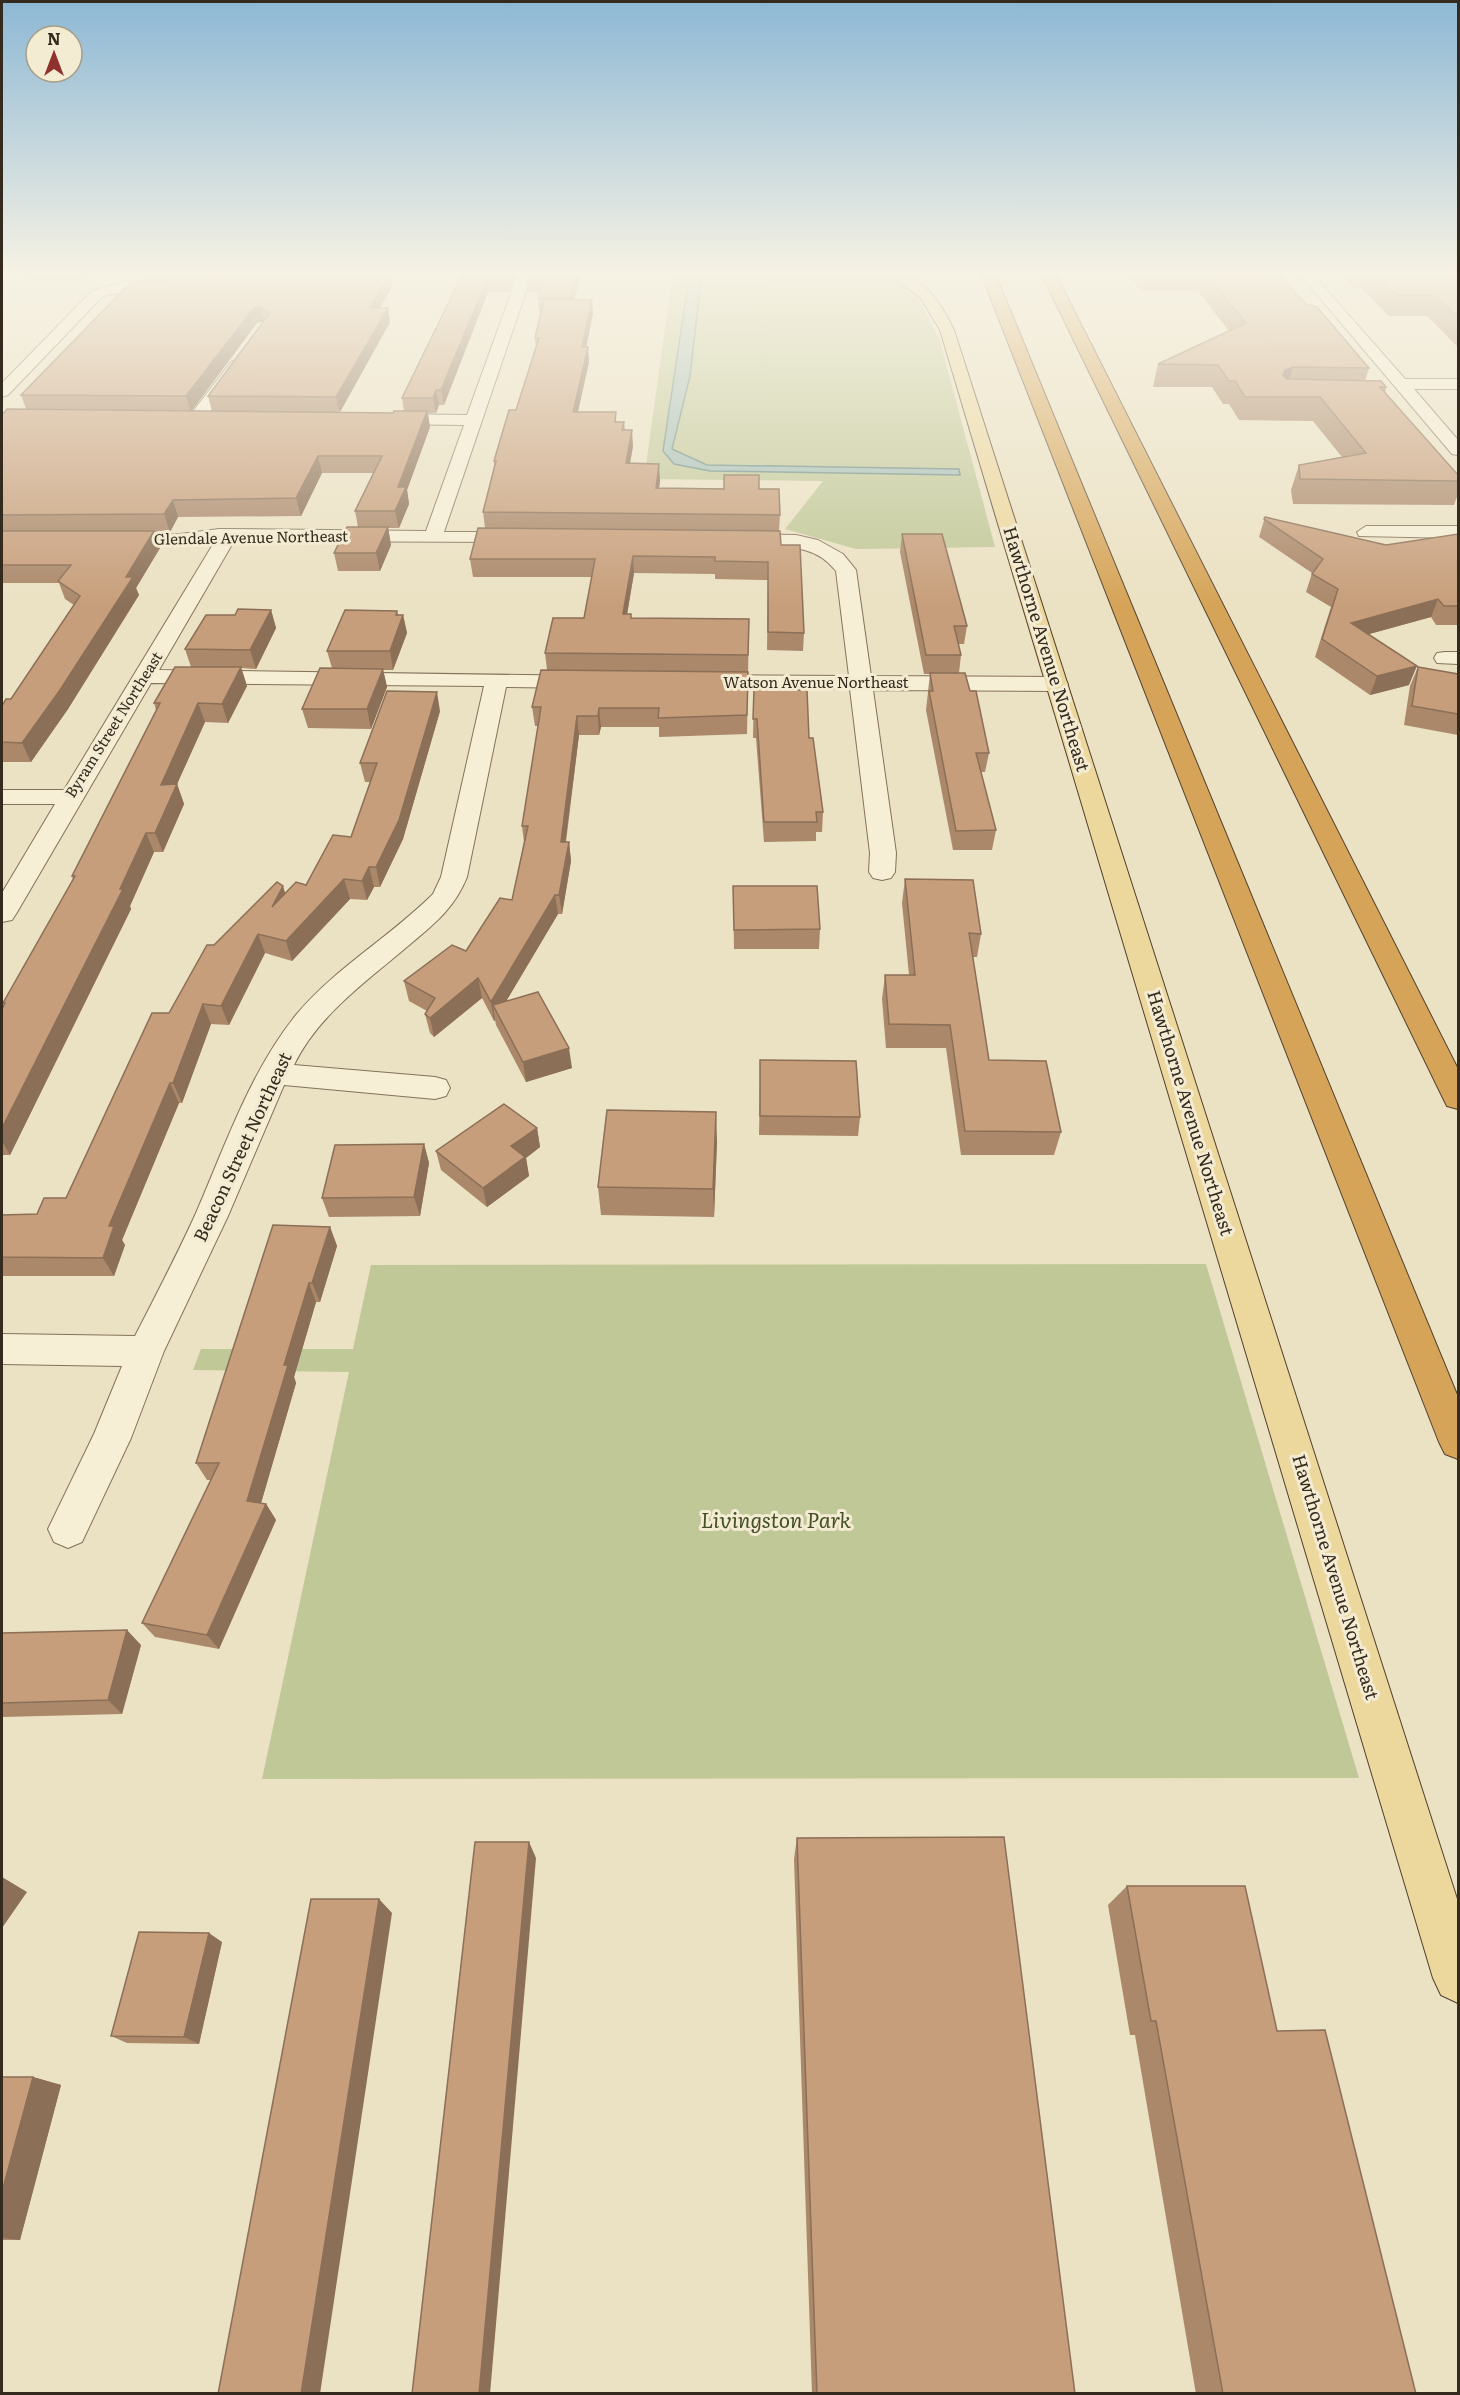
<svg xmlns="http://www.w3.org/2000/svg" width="1460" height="2395" viewBox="0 0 1460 2395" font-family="Literata,serif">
<rect width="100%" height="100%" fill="#ebe1c3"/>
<path fill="#c1c898" d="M673,271H878L915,292L940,341L995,547L856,549L785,529L823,481L644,479Z
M1206,1264L1359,1778L262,1779L349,1372L193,1370L201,1349H353L371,1265Z"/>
<path fill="#a5beb8" stroke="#6c8c85" stroke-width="1.5" d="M690,271H702L690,376L672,449L707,465L959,469L960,475L710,471L674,464L663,451Z"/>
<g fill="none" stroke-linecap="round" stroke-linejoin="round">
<defs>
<path id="minor" d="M519,271H533L444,532H521L531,538L528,542L234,541L159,670L591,676L594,681L591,686L583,688L506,687L467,877C454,909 434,924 408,946C367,981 318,1015 294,1065L435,1077L446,1080L450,1088L446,1096L435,1099L284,1085L228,1216L164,1351L131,1438L82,1542L68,1548L54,1542L48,1529L94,1434L122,1366L2,1364V1334L135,1336C156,1295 177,1255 196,1213C225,1146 250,1072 296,1015C335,968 390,937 433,894L441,877L484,686L151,683L16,914L12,920L2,922V893L55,804H2V790H64L215,541L180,546H111L104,544L101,540L104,536L180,534L219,529L426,531L464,425L384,424L376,419L384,414L467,415Z
M1297,271H1310L1405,379H1458V389H1414L1458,440V455L1452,454Z
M123,282L170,283L177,287C169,295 121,288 102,297L8,395L2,397V383L92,291Z
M236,360L244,365L203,422H191L189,418L191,414L231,362Z
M1366,526H1458V538L1359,536L1357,532Z
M735,534L796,535L818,540L843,554L856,570L871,676L1057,677L1065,679L1068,684L1065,689L1057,691L873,690L896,853L895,872L891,878L882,880L873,878L869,872L870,853L850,689H704L696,687L693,682L696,677L704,675L849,676L836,571C807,534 767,554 728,544L725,540L728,536Z
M1445,652H1458V664L1437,663L1434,658L1437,653Z"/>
<path id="major" d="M884,271C919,271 940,300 954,330L1458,1902V2003L1441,1995L1433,1978L940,330L920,297Z"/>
<path id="highway" d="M980,271H994L1458,1397V1459L1445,1454L1439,1442Z
M1040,271H1054L1458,1069V1109L1447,1106L1443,1098Z"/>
</defs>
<use href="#minor" stroke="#84725b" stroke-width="2"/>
<use href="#major" stroke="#52412f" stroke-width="2"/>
<use href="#highway" stroke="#52412f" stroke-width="2"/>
<use href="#minor" fill="#f6eed5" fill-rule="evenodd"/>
<use href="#major" fill="#ecd79d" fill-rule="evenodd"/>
<use href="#highway" fill="#d6a458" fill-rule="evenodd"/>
</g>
<path fill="#ab886a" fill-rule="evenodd" d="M28,271H89L78,281H31Z
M144,271H293L291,273H390L392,287L380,308L390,322L340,412L393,413L404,411L402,398L464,271H517L509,292H488L444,405H439L436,413H428L430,427L407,490L409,504L399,528H388L391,545L380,571H338L334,553L358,527L355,511L373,473H322L301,516L178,517L170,532H154L160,548L136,588L139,595L68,709L31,762H2V706L11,699L74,605L65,599L59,583H2V415L26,409L21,395L147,280ZM264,321L208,396L212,411H191L257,323Z
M582,271L574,300L593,314L586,347L589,362L578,412L617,422H624L625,430L633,446L630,463L660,480L659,488L759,489L780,515L779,531L781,545L804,633L803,651L767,650L768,580L715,579V574L634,573L627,614L631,618L749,619L747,734L659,737V727H601L599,735H579L566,842H569L571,861L562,914H558L506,1001L572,1068L526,1082L496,1025L495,1020L494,1021L482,998L434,1037L430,1033L425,1014L427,1011L409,1001L404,981L466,951L512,900L524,842L522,826L538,726H535L532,707L547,670L545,653L584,618L592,577H473L470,559L485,528L483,512L494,467V461L516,410L536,349L535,338L541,311H539L538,298L539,292H528L527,279Z
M1127,271H1279H1276L1306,304L1369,368L1365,381L1386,387L1385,393L1458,475V494L1454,505L1293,504L1291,490L1299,465L1342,457L1313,421L1239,420L1229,404H1223L1212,387H1153L1158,364L1229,331L1198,291H1140Z
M1338,271H1458V347L1427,316H1389L1361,288H1354Z
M1265,517L1386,545L1458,534V625H1436L1431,617L1369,634L1409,685L1370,695L1315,657L1331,607L1306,592L1312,573L1259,537Z
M902,534L967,626L964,644H958L961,655L959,673L970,691L989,753L985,772H981L996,830L992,850H953L926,710L930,674H924L900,552Z
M271,610L276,628L256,669L241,668L247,686L228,723L205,722L177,784L184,804L163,852H154L130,906L131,909L10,1155H2V1009L4,1005L3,1003L73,880L72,876L156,710L154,703L191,667L185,649L235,615Z
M398,615H403L407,633L393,670H383L387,687L371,729L308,728L302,709L332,668L327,651Z
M1418,667L1458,674V735L1404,725L1410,686Z
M754,689L809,738L823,812L822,832H816V841L764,842L756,738H753Z
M440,711L403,839L380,887H374L367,900L350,899L292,961L265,953L229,1025L211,1024L182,1103H179L122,1240L125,1245L114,1276H2V1215L37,1214L66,1198L169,1013L214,945L285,893L306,885L351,837L370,782H365L360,763Z
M905,879L981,934L977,957H973L989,1060L1061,1132L1054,1155H961L946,1048H886L882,999L885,975H909L902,903Z
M733,886L820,929L819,949H734Z
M760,1080L860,1117L858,1136L759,1135Z
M537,1128L540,1147L526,1158L529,1176L487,1207L441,1170L436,1151Z
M717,1141L714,1217L601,1215L598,1187Z
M424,1144L429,1163L420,1216L329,1217L322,1198Z
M330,1227L337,1246L320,1302H316L294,1377L296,1383L261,1503L266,1504L276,1520L219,1649L155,1637L142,1623L211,1480H207L196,1463Z
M2,1633L141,1645L122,1714L2,1717Z
M797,1838L1075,2394H812L794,1859Z
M1127,1886L1277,2031L1416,2394H1196L1135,2035H1130L1108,1905Z
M222,1942L199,2044L127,2043L111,2036Z
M2,2077H33L61,2085L20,2240H2Z"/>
<path fill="#8b6f56" d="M75,271H89L78,281Z
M274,271H293L275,286L272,273Z
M511,271H517L509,292L508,279Z
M577,271H582L571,311L570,298Z
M390,273L392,287L372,322L370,308Z
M487,279L488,292L444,405L441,390Z
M592,300L593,314L583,362L582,347Z
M260,306L264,321L257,323L191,412L186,396L254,308Z
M388,308L390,322L340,412L336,397Z
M588,347L589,362L574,428L573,412Z
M1293,367L1286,390L1278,393L1276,398L1285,370Z
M436,390L439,405L436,413L433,398Z
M427,411L430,427L407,490L409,504L399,528L395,511L398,487Z
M632,430L633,446L627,480L626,463Z
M318,456L322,473L301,516L296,498Z
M659,464L660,480L657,505L656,488Z
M173,500L178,517L170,532L164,514Z
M388,527L391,545L380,571L376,553Z
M154,531L160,548L136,588L139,595L68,709L31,762L22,743Z
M633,556L634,573L624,632L623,614Z
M1438,599L1431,617L1344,641L1351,623Z
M271,610L276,628L256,669L250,650Z
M397,611L400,624L403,615L407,633L393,670L390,651Z
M1417,666L1409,685L1370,695L1377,676Z
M241,667L247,686L228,723L222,704Z
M383,669L387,687L371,729L367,709Z
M437,692L440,711L403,839L380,887L376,867Z
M198,703L205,722L168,804L161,785Z
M599,708L601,727L599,735L598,716Z
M577,716L579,735L563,861L561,842Z
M177,784L184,804L163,852L155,833Z
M146,833L154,852L130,906L131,909L10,1155L2,1141V1128L120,889Z
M569,842L571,861L562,914L559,895Z
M369,867L374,887L367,900L362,881Z
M344,879L350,899L292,961L286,941Z
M283,886L289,905L272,907Z
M555,895L558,914L498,1015L493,1005L495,1020L494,1021L491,1002Z
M258,934L265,953L229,1025L221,1006Z
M478,978L482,998L434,1037L430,1018Z
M203,1004L211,1024L182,1103L173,1083Z
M569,1048L572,1068L526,1082L523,1062Z
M170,1083L179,1103L122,1240L125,1245L114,1276L103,1258L109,1226Z
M716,1112L717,1141L714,1217L713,1189Z
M537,1128L540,1147L526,1158L529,1176L487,1207L483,1188L511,1146Z
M424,1144L429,1163L420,1216L414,1197Z
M330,1227L337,1246L320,1302L312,1283Z
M309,1283L316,1302L294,1377L296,1383L257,1517L247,1501L284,1365Z
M266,1504L276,1520L219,1649L207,1635Z
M127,1630L141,1645L122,1714L108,1700Z
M529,1842L536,1858L490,2394H479Z
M2,1877L27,1892L2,1928Z
M379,1899L392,1913L320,2394H301Z
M209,1933L222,1942L199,2044L184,2037Z
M33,2077L61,2085L20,2240L2,2238V2192Z"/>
<path fill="#c79e7b" stroke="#8b6f56" stroke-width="1.5" d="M226,271H274L272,273H390L370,308H388L336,397L208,396L269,314L260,306L254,308L186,396L21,395L132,281L226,278Z
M464,271H511L508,279H487L441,390H436L433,398H402Z
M529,271H577L570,298H538L543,279H527Z
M1203,271H1276L1306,304L1317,307L1369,368L1293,367L1285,370L1283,375L1287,379L1381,381L1386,387H1380L1458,475V481L1300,479L1299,465L1366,453L1320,397H1245L1235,381H1229L1218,365L1158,364L1246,323Z
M1371,271H1458V317L1434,295H1396Z
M544,299L592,300L582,347H588L573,412H616L615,422H624L622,430H632L626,463L659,464L656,488L724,489V475H759V489H779L780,515L483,512L496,461H494L509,410H516L539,338H535Z
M7,409L393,413L394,411H427L398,487H406L395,511H355L382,456H318L296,498L173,500L164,514L2,515V415Z
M1265,517L1386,545L1458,534V606H1444L1438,599L1351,623L1417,666L1377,676L1322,639L1338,589L1312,574L1323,559L1264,519Z
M347,527H388L376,553H334Z
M478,528L780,531L781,545H800L804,633L768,632V562L715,561V557L633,556L623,614H631V618L749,619L748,655L545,653L553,618H584L595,559H470Z
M2,531H154L126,577H133L60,690L22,743L2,742V706L6,699H11L80,596L58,581L71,565H2Z
M902,534H942L967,626H954L961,655H926Z
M238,609L271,610L250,650L185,649L206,615H235Z
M345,610L397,611L396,615H403L390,651H327Z
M175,667H241L222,704L198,703L161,785L177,784L155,833H146L120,889H123L2,1128V1009L5,1003H3L75,876H72L160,703H154Z
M1418,667L1458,674V714L1412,706Z
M320,668L383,669L367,709H302Z
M541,670L748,672L747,715L658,718L659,708H599L598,716H577L561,842H569L559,895H555L491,1002L478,978L430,1018L425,1014L435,998L404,981L452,945L466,951L500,898L512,900L528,826H522L541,707H532Z
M930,673H965L970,691H976L989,753H976L996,830L956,831L929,691H933Z
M754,689L807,690L809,738H813L823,812H816L817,822H764L757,719H753Z
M387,691L437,692L399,820L376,867H369L362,881L344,879L286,941L258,934L221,1006L203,1004L173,1083H170L109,1226H114L103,1258L2,1257V1215L37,1214L44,1198H66L152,1013H169L207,945H214L277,882L283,886L272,907L296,882L306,885L333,835L351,837L377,763H360Z
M905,879L973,880L981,934L969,933L989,1060L1046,1061L1061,1132L965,1131L950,1025L889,1024L885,975H915Z
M733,886H817L820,929L734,930Z
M538,992L569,1048L523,1062L493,1005Z
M760,1060L856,1061L860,1117L760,1116Z
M504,1104L537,1128L511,1146L525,1157L483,1188L436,1151Z
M607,1110L716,1112L713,1189L598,1187Z
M424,1144L414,1197L322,1198L335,1145Z
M273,1225L330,1227L312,1283H309L284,1365H288L247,1501L266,1504L207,1635L142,1623L219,1463H196Z
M127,1630L108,1700L2,1703V1633Z
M1004,1837L1075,2394H817L797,1838Z
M475,1842H529L479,2394H412Z
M1127,1886H1245L1277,2031L1325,2030L1416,2394H1223L1156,2021H1151Z
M311,1899H379L301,2394H218Z
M139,1932L209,1933L184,2037L111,2036Z
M2,2077H33L2,2192Z"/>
<linearGradient id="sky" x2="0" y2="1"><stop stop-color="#8db8d5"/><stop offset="0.45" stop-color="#f6f2e4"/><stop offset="1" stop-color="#f6f2e4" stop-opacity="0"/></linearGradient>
<rect width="1460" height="606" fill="url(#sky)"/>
<g text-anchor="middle" stroke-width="6" stroke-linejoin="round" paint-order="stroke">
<g font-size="15" fill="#352a1e" stroke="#f3ebd2">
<text transform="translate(251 538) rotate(-1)" y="5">Glendale Avenue Northeast</text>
<text x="816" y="688">Watson Avenue Northeast</text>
<text transform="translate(114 725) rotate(-58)" y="5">Byram Street Northeast</text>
</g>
<g font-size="18" fill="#352a1e" stroke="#f3ebd2">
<text transform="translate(1046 649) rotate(73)" y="6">Hawthorne Avenue Northeast</text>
<text transform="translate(1190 1113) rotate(73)" y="6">Hawthorne Avenue Northeast</text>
<text transform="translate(243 1147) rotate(-65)" y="6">Beacon Street Northeast</text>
<text transform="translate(1335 1577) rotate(73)" y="6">Hawthorne Avenue Northeast</text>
</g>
<g font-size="21" font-style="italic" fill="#445026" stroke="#f3ebd2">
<text x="776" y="1528">Livingston Park</text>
</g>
</g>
<rect width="1460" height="2395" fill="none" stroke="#352a1e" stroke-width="6"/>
<g transform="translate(54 54)"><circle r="28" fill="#f3ebd2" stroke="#a79e8a" stroke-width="1.5"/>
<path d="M0-4.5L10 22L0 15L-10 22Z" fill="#8f322e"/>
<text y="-9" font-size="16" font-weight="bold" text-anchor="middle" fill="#352a1e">N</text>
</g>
</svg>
